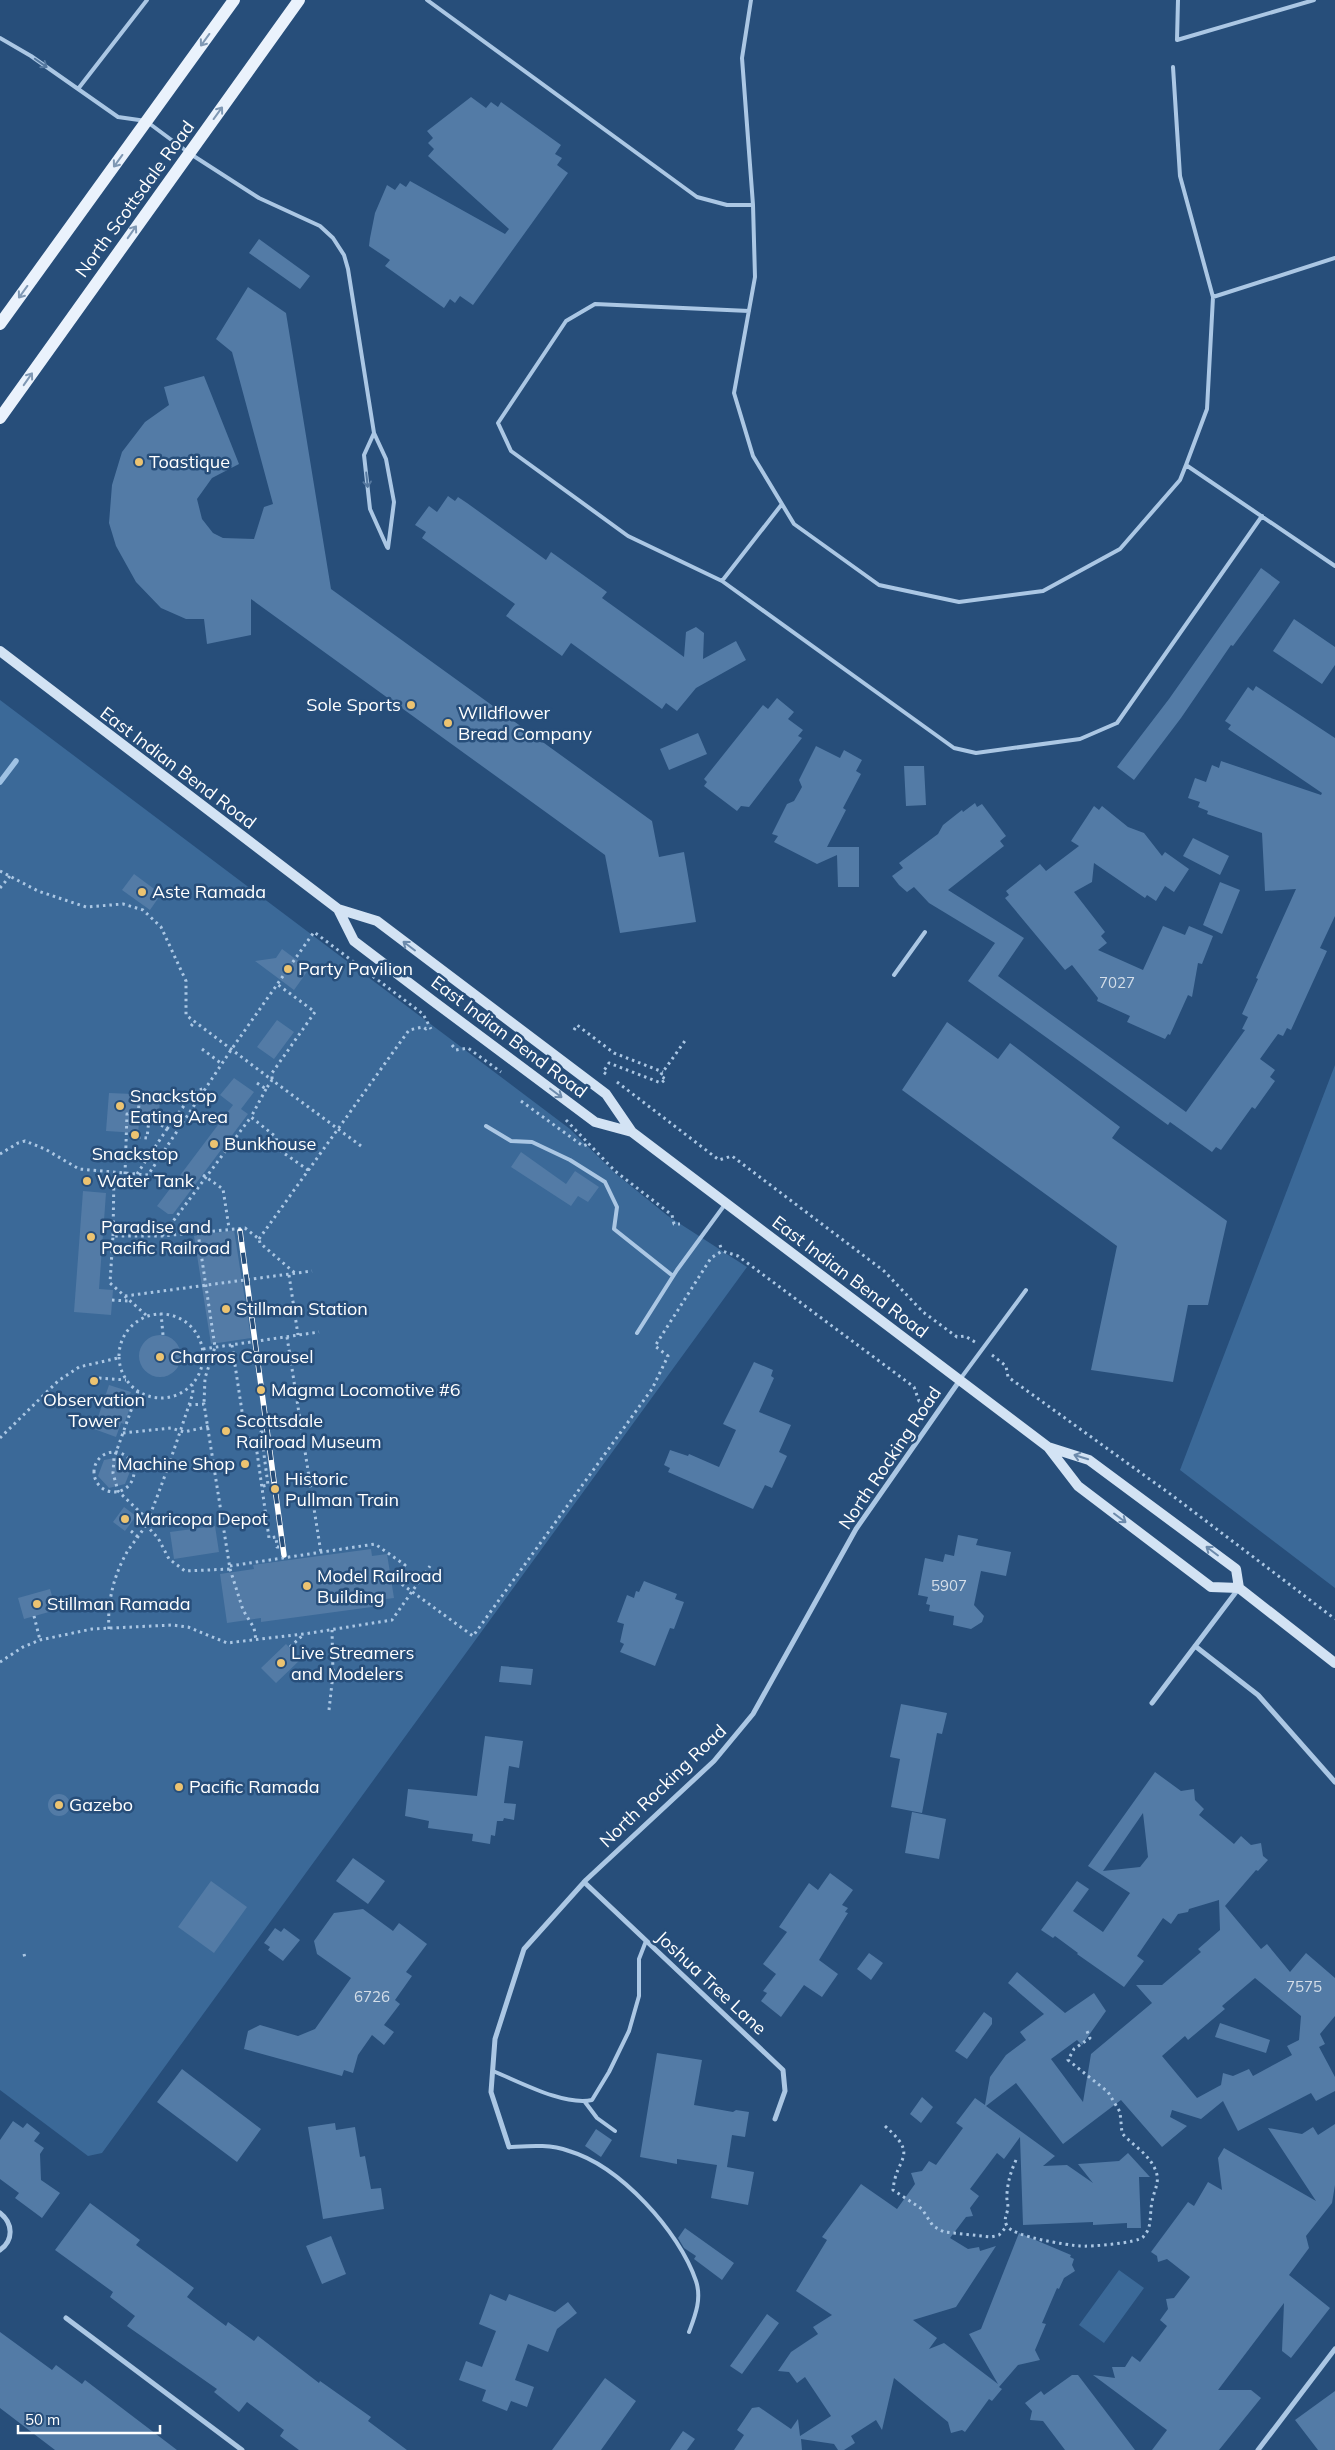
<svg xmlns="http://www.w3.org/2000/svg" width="1335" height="2450" viewBox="0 0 1335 2450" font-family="Mulish,sans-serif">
<rect width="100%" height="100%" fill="#274e7a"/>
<path fill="#3b6998" d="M0,700L570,1129L615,1173L668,1216L747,1267L102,2153L88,2156L0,2090Z
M1335,1065V1588L1180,1470Z
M1119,2270L1144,2288L1104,2343L1079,2325Z"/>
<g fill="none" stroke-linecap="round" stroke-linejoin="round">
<path stroke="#9fc2e4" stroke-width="5.5" d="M0,782L16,761"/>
</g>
<path fill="#537ba6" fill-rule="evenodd" d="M471,97L486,108L491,102L498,107L501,102L561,145L555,154L562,158L557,165L568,173L473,305L460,296L455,303L450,299L444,308L385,266L390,260L369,246L370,238L375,213L387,185L395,190L400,183L406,187L410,181L505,234L509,229L428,156L434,149L428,143L433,138L427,131Z
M259,239L310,276L300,289L249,253Z
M248,287L286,313L331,589L652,821L659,857L684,852L696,922L620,933L605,855L251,599V635L207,644L204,619H186L161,608L136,582L116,546L109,523L112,485L122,452L145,422L169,405L164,387L204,376L239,464L212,478L197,499L202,519L213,533L223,538L254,539L264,507L273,504L232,352L216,339Z
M448,496L455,501L458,497L467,503L546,560L551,552L607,592L602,598L684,657L686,632L696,627L704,633L703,659L736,641L746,660L696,688L677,711L666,703L662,709L571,643L562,656L506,616L515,604L422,538L426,532L415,525L429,506L437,512Z
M1261,568L1280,582L1233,646L1231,645L1181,718L1134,780L1117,767L1169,699Z
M1294,619L1335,647V665L1322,684L1273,651Z
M1256,686L1335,738V916L1320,948L1327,951L1291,1030L1287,1028L1283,1036L1278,1034L1260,1059L1275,1070L1270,1077L1275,1081L1255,1109L1252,1107L1221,1150L1216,1147L1212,1152L1170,1122L1168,1125L968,981L995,943L929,903L914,887L907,892L899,885L892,876L903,868L899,863L938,834L943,825L962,810L963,812L975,803L977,807L982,804L1006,836L1000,841L1004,846L948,890L1024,938L998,976L1186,1112L1245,1030L1242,1029L1248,1017L1242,1014L1258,979L1256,978L1296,889L1265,891L1262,833L1207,814L1208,811L1198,807L1200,802L1188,798L1195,778L1206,782L1212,765L1219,768L1221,761L1321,795L1322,793L1228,729L1231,725L1225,721L1248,687L1253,691Z
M777,698L794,712L788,719L803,730L798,736L802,738L749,807L741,806L737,811L704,786L707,782L704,779L763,705L768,709Z
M698,733L707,754L669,770L660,749Z
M816,746L840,758L844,750L862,760L856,771L861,774L843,808L846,810L827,847H859V887H838L837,855L817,864L774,842L778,836L772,834L787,804L794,801L802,787L799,780Z
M904,766H924L926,805L906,806Z
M1094,806L1099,810L1102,806L1128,827L1144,833L1162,856L1165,852L1189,869L1174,892L1165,886L1156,901L1147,895L1145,898L1094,863L1092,882L1074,892L1105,932L1101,936L1107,943L1098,950L1143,970L1163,926L1185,935L1189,926L1213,936L1202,964L1198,963L1192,997L1188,995L1170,1035L1168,1034L1165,1039L1127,1022L1130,1016L1097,1001L1098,998L1072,965L1065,970L1005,898L1009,895L1006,891L1040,864L1046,871L1079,846L1071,841Z
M1193,838L1229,856L1220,875L1183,856Z
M134,874L161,894L150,910L122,890Z
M1220,882L1240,890L1222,934L1203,925Z
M282,949L309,969L294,990L255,961L276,958Z
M277,1020L294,1032L274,1059L257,1047Z
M947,1022L998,1059L1010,1043L1120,1127L1112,1138L1227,1221L1208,1305H1188L1173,1382L1091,1370L1117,1246L902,1090Z
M234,1078L254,1092L241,1109L248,1114L173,1214H168L157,1206L233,1105L220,1095Z
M109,1093L133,1094V1097L160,1099L159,1114L140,1113L138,1133L106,1131Z
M521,1152L566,1184L575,1171L599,1187L588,1202L578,1196L571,1206L511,1167Z
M83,1191L106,1193L99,1289L113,1290L111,1315L74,1312Z
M234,1230L251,1338L211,1344L194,1236Z
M139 1356a21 21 0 1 1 42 0a21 21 0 1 1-42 0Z
M754,1362L773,1370L771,1376L774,1378L759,1412L791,1425L779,1452L787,1456L772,1488L765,1485L753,1509L668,1472L670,1468L664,1465L670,1450L688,1456L689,1454L719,1467L736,1430L723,1424Z
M109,1385L131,1392L125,1406L130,1408L124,1424L121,1423L116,1437L94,1429Z
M120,1457L131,1469L125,1484L109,1488L98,1476L104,1460Z
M124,1507L136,1516L125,1531L113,1522Z
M215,1526L219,1552L174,1559L170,1532Z
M958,1535L978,1539L976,1545L1011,1552L1006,1576L981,1571L974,1605L984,1616L982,1622L971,1629L953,1625L954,1616L929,1611L930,1605L926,1604L928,1597L918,1595L925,1558L943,1562L945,1554L954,1556Z
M371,1549L372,1556L387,1554L394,1598L378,1600L379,1606L261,1622V1618L227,1623L220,1574L254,1569L253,1565Z
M644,1581L677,1594L675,1599L684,1602L674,1629L670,1628L655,1666L620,1652L624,1644L620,1642L624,1624L617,1622L627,1595L634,1598L636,1591L639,1592Z
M50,1589L56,1610L24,1619L18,1598Z
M286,1644L301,1659L276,1683L261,1668Z
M501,1666L533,1669L531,1685L499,1682Z
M901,1704L947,1713L942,1734L937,1733L922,1813L891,1807L900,1759L890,1757Z
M485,1736L523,1741L519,1768L509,1766L504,1803L516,1804L514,1820L504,1818L503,1821H497L495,1836L491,1835L490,1844L472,1841L473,1834L428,1828L429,1821L405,1816L408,1789L477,1796Z
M1155,1772L1181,1791L1194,1789L1195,1800L1204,1809L1199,1815L1234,1844L1241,1836L1251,1845L1261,1843L1263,1856L1268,1860L1258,1871L1256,1870L1225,1906L1261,1949L1267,1944L1290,1972L1306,1953L1335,1978V2016L1320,2034L1325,2044L1319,2047L1335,2077V2091L1316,2101L1311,2093L1238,2131L1223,2101L1201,2119L1172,2110L1170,2117L1187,2126L1162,2147L1121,2100L1063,2144L1016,2083L986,2106L1055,2156L1043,2166L1067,2165L1093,2183L1078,2164L1119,2161L1128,2153L1150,2177H1139L1141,2228H1127V2223L1093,2225V2222L1023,2225L1020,2137L1004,2159L997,2153L970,2189L979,2196L970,2208L973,2216L966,2217L950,2238L968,2249L979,2247L980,2251L996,2246L956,2307L913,2320L937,2338L929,2349L944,2343L998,2384L969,2334L981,2329L1019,2233L1071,2255L1070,2257L1074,2259L1072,2265L1075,2271L1064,2278L1059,2289L1057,2288L1042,2323L1046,2324L1035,2350L1040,2360L1018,2365L999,2387L1002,2389L992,2401L989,2399L965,2432L962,2430L951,2433L948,2422L894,2378L882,2430L876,2420L851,2436L855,2443L844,2450H838L834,2444L801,2439L802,2450H734L744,2435L737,2430L752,2408L759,2407L791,2429L798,2419L800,2436L831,2416L805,2377L797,2383L789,2372L778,2371L791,2352L818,2334L813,2327L832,2315L796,2291L827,2240L822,2237L861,2184L897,2209L915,2184L911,2173L922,2171L929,2161L936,2165L963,2128L956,2123L975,2098L985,2105L990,2077L1006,2055L1026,2040L1020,2032L1044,2014L1008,1983L1017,1972L1065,2013L1094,1993L1106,2011L1082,2045L1077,2040L1051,2059L1083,2102L1091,2054L1152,2003L1136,1985H1162L1201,1952L1198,1949L1220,1930L1219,1900L1189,1909L1188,1912L1178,1914L1171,1924L1163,1918L1137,1956L1144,1961L1124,1987L1077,1954L1078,1953L1055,1936L1053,1938L1041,1930L1077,1881L1089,1889L1073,1911L1103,1932L1130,1893L1088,1866ZM1143,1813L1148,1857L1140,1867L1103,1871ZM1255,1978L1301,2016L1299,2040L1287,2046L1292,2055L1253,2076L1249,2069L1233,2076L1223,2073L1221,2085L1197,2098L1162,2056L1185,2036L1188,2040L1225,2009L1222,2006Z
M48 1805a11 11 0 1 1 22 0a11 11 0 1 1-22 0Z
M912,1812L946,1819L939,1859L905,1853Z
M353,1858L385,1881L368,1904L336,1881Z
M830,1873L853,1890L842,1905L848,1908L845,1912L848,1913L819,1960L838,1974L822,1997L804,1985L781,2017L761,2001L767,1993L763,1991L776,1974L763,1964L787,1932L779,1927L809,1883L818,1890Z
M211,1881L247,1907L214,1953L178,1927Z
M363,1909L393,1931L399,1923L427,1944L406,1972L412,1976L395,2000L400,2004L384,2025L394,2032L384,2045L372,2035L358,2055L353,2073L344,2070L342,2076L244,2049L248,2031L260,2025L298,2036L315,2029L351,1978L317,1954L314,1941L334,1913Z
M275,1928L281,1932L284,1928L300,1940L283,1961L268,1950L270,1947L264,1943Z
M869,1953L883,1963L871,1980L857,1969Z
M984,2012L992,2018V2024L967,2059L955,2051Z
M1220,2023L1270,2040L1266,2053L1215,2037Z
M657,2053L702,2060L694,2105L733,2112L736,2110L749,2112L745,2137L732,2135L727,2167L754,2172L748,2205L711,2198L717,2165L677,2159V2164L640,2157Z
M182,2069L261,2129L237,2162L157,2102Z
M922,2097L933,2107L921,2123L910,2114Z
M13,2121L23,2128L27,2123L40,2133L34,2141L44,2148L40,2154L41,2180L60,2193L42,2218L15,2198L19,2193L0,2179V2140Z
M335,2123L336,2130L355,2127L360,2157L365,2156L371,2189L381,2188L384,2209L323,2219L308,2127Z
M1335,2124V2185L1332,2203L1306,2236L1309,2248L1289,2275L1330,2308L1291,2358L1282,2351L1284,2303L1218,2390H1251L1261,2398L1219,2450H1152L1167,2430L1093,2375L1115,2378L1112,2367H1125L1132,2356L1140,2362L1167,2326L1160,2320L1168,2309L1166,2299L1174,2298L1190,2277L1167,2259L1158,2262L1157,2256L1151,2252L1188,2202L1194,2206L1208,2182L1222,2190L1218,2158L1224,2148L1316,2201L1268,2128L1302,2134L1313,2127L1318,2135Z
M596,2129L612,2140L601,2157L585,2146Z
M90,2203L140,2240L136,2245L194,2288L187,2297L226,2326L228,2322L254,2341L258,2336L319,2383L320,2381L371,2417L368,2421L407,2450H299L280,2436L284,2430L247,2402L239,2412L214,2392L217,2389L127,2326L135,2316L110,2297L113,2292L55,2250Z
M685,2228L734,2263L722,2280L694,2259L696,2256L684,2248L678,2238Z
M331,2236L346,2274L322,2284L306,2246Z
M490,2294L506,2301L509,2294L555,2312L568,2302L577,2313L557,2329L548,2352L528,2344L515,2380L534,2387L527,2407L511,2401L507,2411L482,2401L486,2390L459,2380L466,2361L482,2367L496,2331L479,2324Z
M767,2314L779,2323L742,2374L730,2366Z
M0,2332L52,2370L56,2365L82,2384L85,2380L177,2450H55L0,2408Z
M1072,2375H1078L1135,2450H1065L1043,2421L1030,2420L1032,2411L1025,2403L1041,2391L1044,2395Z
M605,2378L636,2401L601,2450H552Z
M1335,2391V2450H1318L1295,2420Z
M683,2431L695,2439L687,2450H670Z"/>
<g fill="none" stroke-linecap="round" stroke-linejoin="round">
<path stroke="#abc7e4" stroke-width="3" stroke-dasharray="2.5 4" stroke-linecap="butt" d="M0,871L38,891L86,907L123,904L143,910L161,927L186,981V1015L272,1080
M0,888L10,876
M191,1026L195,1021
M574,1030L577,1025L614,1053L663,1072
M452,1045L456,1050L468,1048L501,1072
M202,1049L222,1064
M606,1074L603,1072L609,1063L661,1083L666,1079L660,1076L687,1038
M272,1079V1073L315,1012L277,984
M617,1082L719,1160L732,1156L884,1271L923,1312L957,1337L965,1336L975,1342
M257,1083L266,1089L272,1080L361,1146
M266,1089L251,1117L276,1137L278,1149L308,1170
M521,1101L583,1146L588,1144
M566,1120L615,1171L672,1215L674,1224H680
M167,1129L194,1092L205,1088
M138,1137L147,1138L149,1119
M0,1154L18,1143L25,1141L45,1149L79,1169L148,1175L231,1050L314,932L423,1014L431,1029
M125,1174L127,1114L138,1115L140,1093
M137,1174L167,1129L155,1121L138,1115
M203,1175L223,1189L229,1228
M198,1233L215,1347L205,1378L204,1404
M113,1236L114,1173
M162,1236L251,1117
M259,1239L409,1030L423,1027L426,1029L428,1027
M720,1245L722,1251
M289,1275L298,1335
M125,1296L312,1271
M112,1300L129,1301
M161,1313L163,1335
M119 1356a42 42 0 1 1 84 0a42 42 0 1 1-84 0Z
M146,1315L110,1283L113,1236H162L245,1228L259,1239L260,1243L296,1274
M287,1337L321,1553
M232,1345L243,1418
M203,1349L319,1332
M992,1355L1006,1366L1008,1377L1173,1496L1335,1619
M99,1378L126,1380
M138,1391L114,1458L113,1473L118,1491L143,1515L146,1525L158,1538L169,1559L185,1571L230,1569
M189,1405L204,1404L230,1569L243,1610L254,1628L256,1640
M123,1433L171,1428L184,1432L211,1426
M0,1438L58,1381L79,1367L118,1358
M243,1440L255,1438L269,1538L276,1537L277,1547H279
M94 1472a20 20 0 1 1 40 0a20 20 0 1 1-40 0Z
M263,1486L268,1485L261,1432H264
M131,1531L138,1537
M230,1566L375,1544L405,1565L396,1580L473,1636L652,1389L668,1356L655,1346L711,1258L722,1251L738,1256L914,1387L919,1401L925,1403
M34,1616L40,1640
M109,1629C107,1602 114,1575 127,1552C134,1541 143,1532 148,1520C165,1478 179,1435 193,1393L192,1385
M290,1647L303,1635
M0,1662L23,1647L40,1640L92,1629L172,1625L188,1627L227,1643L304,1634L392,1620L430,1566
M329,1710L333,1674L332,1630
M24,1954L25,1958
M885,2126C920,2157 896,2156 893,2190L922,2209L933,2226L944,2232L991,2237L999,2235L1007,2226
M1016,2160C1011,2171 1008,2181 1007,2193C1006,2198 1008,2203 1008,2208C1007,2215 1003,2219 1007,2226C1014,2237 1067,2245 1080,2246C1089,2247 1138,2243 1143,2237C1153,2227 1149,2215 1152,2202C1154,2189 1161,2182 1155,2169C1148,2153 1133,2146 1122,2133L1120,2112L1108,2092L1068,2060L1074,2049L1090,2038L1086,2029"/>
<path stroke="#abc7e4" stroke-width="4" d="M427,0L697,197L727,205H753
M751,0L742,58L753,205L755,277L734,393L753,456L794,524L879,585L959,602L1043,591L1120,549L1180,480L1186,465L1207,409L1213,297L1180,176L1173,67
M1178,0L1177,40L1314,0
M0,38L31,56L118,117L146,121L189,153L259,198L320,226L333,238L344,255L348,269L374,433L386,459L394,502L388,548
M78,89L147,0
M1213,297L1335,258
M749,311L595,304L566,321L498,423L511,451L628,536L722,581L954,748L976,753L1080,739L1117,723L1262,516
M374,433L364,455L370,509L387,547
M1186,465L1335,566
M722,581L782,504
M894,975L925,932
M486,1126L511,1141L532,1142L570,1160L605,1182L617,1207L614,1229L673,1276
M637,1333L677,1270L726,1203
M961,1378L1026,1290
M493,2071C520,2082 564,2106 592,2100L609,2072L629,2031L639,1996V1959L646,1941
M585,2102L597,2118L615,2131
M509,2147C530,2146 549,2144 569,2151C620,2166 679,2231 696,2281C702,2299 695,2316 689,2332"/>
<path stroke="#abc7e4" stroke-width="5" d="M1195,1646L1258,1695L1335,1782
M1152,1703L1239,1588
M584,1882L783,2070L785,2091L775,2119
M509,2147L491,2092L495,2039L524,1949L586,1880L714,1761L753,1714L856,1529L960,1380
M0,2213C13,2223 14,2240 0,2250
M66,2318L242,2450
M1258,2450L1335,2349"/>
<path stroke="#d3e3f4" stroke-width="10" d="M0,651L338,909L377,921L606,1094L632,1132L1048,1447L1078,1486L1211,1587L1239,1588L1335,1663
M338,909L354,941L433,1001L595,1122L632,1132
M1048,1447L1089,1460L1236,1569L1239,1588"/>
<path stroke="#eaf2fc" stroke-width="12" d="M0,324L234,0
M0,418L299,0"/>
<defs>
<path id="rail" d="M240,1231L284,1555"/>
</defs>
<use href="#rail" stroke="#fff" stroke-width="5.5"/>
<use href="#rail" stroke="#274e7a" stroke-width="4" stroke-dasharray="11" stroke-linecap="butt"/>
</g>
<defs><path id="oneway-shaft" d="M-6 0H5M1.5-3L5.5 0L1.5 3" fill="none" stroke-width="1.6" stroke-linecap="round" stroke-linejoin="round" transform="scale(1.25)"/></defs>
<g stroke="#7f98b4">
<use href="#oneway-shaft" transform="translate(205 40) rotate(126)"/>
<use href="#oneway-shaft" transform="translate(218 113) rotate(-54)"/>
<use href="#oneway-shaft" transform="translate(118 161) rotate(126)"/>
<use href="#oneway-shaft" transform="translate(132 232) rotate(-55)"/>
<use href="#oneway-shaft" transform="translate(23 292) rotate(126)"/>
<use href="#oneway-shaft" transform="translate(28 379) rotate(-55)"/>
</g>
<g stroke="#55789f">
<use href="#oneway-shaft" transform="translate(41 63) rotate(35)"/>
<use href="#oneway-shaft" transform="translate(367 480) rotate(84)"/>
</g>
<g stroke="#6c8aab">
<use href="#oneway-shaft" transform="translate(409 946) rotate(-143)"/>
<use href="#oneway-shaft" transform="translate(556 1093) rotate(37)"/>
<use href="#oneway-shaft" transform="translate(1081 1457) rotate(-163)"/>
<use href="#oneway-shaft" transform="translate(1120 1518) rotate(37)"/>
<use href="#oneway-shaft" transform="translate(1212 1551) rotate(-143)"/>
</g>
<g fill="#ecc371" stroke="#274e7a" stroke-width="2">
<circle cx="139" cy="462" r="5"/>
<circle cx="411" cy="705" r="5"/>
<circle cx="448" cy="723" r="5"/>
<circle cx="142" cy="892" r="5"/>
<circle cx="288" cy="969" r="5"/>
<circle cx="120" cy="1106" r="5"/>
<circle cx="135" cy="1135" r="5"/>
<circle cx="214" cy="1144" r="5"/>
<circle cx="87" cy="1181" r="5"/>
<circle cx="91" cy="1237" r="5"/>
<circle cx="226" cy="1309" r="5"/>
<circle cx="160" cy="1357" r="5"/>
<circle cx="94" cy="1381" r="5"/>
<circle cx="261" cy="1390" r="5"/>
<circle cx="226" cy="1431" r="5"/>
<circle cx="245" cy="1464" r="5"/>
<circle cx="275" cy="1489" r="5"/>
<circle cx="125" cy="1519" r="5"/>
<circle cx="307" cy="1586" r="5"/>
<circle cx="37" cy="1604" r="5"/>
<circle cx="281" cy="1663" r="5"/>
<circle cx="179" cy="1787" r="5"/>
<circle cx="59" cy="1805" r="5"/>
</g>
<g text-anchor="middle" stroke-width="5" stroke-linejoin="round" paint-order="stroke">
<g font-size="15" fill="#d4dee9">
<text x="1117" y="988">7027</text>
<text x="949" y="1591">5907</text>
<text x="1304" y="1992">7575</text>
<text x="372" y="2002">6726</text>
</g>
<g font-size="18" fill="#fff" stroke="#274e7a">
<text transform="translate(135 199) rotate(-54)" y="6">North Scottsdale Road</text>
<text transform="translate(178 768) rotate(37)" y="6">East Indian Bend Road</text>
<text transform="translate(509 1037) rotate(37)" y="6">East Indian Bend Road</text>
<text transform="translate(850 1277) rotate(37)" y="6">East Indian Bend Road</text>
<text transform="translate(890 1458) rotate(-56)" y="6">North Rocking Road</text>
<text transform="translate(663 1786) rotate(-44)" y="6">North Rocking Road</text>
<text transform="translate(711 1983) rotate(43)" y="6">Joshua Tree Lane</text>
</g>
<g font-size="18" fill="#fff" stroke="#274e7a" text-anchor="start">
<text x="149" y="468">Toastique</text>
<text x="401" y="711" text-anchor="end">Sole Sports</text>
<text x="458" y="719">WIldflower<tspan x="458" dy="21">Bread Company</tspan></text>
<text x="152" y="898">Aste Ramada</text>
<text x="298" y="975">Party Pavilion</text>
<text x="130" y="1102">Snackstop<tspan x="130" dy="21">Eating Area</tspan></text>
<text x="224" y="1150">Bunkhouse</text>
<text x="135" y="1160" text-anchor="middle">Snackstop</text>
<text x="97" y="1187">Water Tank</text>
<text x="101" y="1233">Paradise and<tspan x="101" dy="21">Pacific Railroad</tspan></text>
<text x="236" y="1315">Stillman Station</text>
<text x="170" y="1363">Charros Carousel</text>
<text x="271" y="1396">Magma Locomotive #6</text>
<text x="94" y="1406" text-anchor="middle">Observation<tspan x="94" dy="21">Tower</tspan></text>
<text x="236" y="1427">Scottsdale<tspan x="236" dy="21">Railroad Museum</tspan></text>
<text x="235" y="1470" text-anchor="end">Machine Shop</text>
<text x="285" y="1485">Historic<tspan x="285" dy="21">Pullman Train</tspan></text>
<text x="135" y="1525">Maricopa Depot</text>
<text x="317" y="1582">Model Railroad<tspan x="317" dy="21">Building</tspan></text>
<text x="47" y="1610">Stillman Ramada</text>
<text x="291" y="1659">Live Streamers<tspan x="291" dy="21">and Modelers</tspan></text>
<text x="189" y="1793">Pacific Ramada</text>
<text x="69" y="1811">Gazebo</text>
</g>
</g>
<path d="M18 2425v8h142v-8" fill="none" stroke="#ffffff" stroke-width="2.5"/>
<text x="25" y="2425" font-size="15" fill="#ffffff" stroke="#274e7a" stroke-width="4" paint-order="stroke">50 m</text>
</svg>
